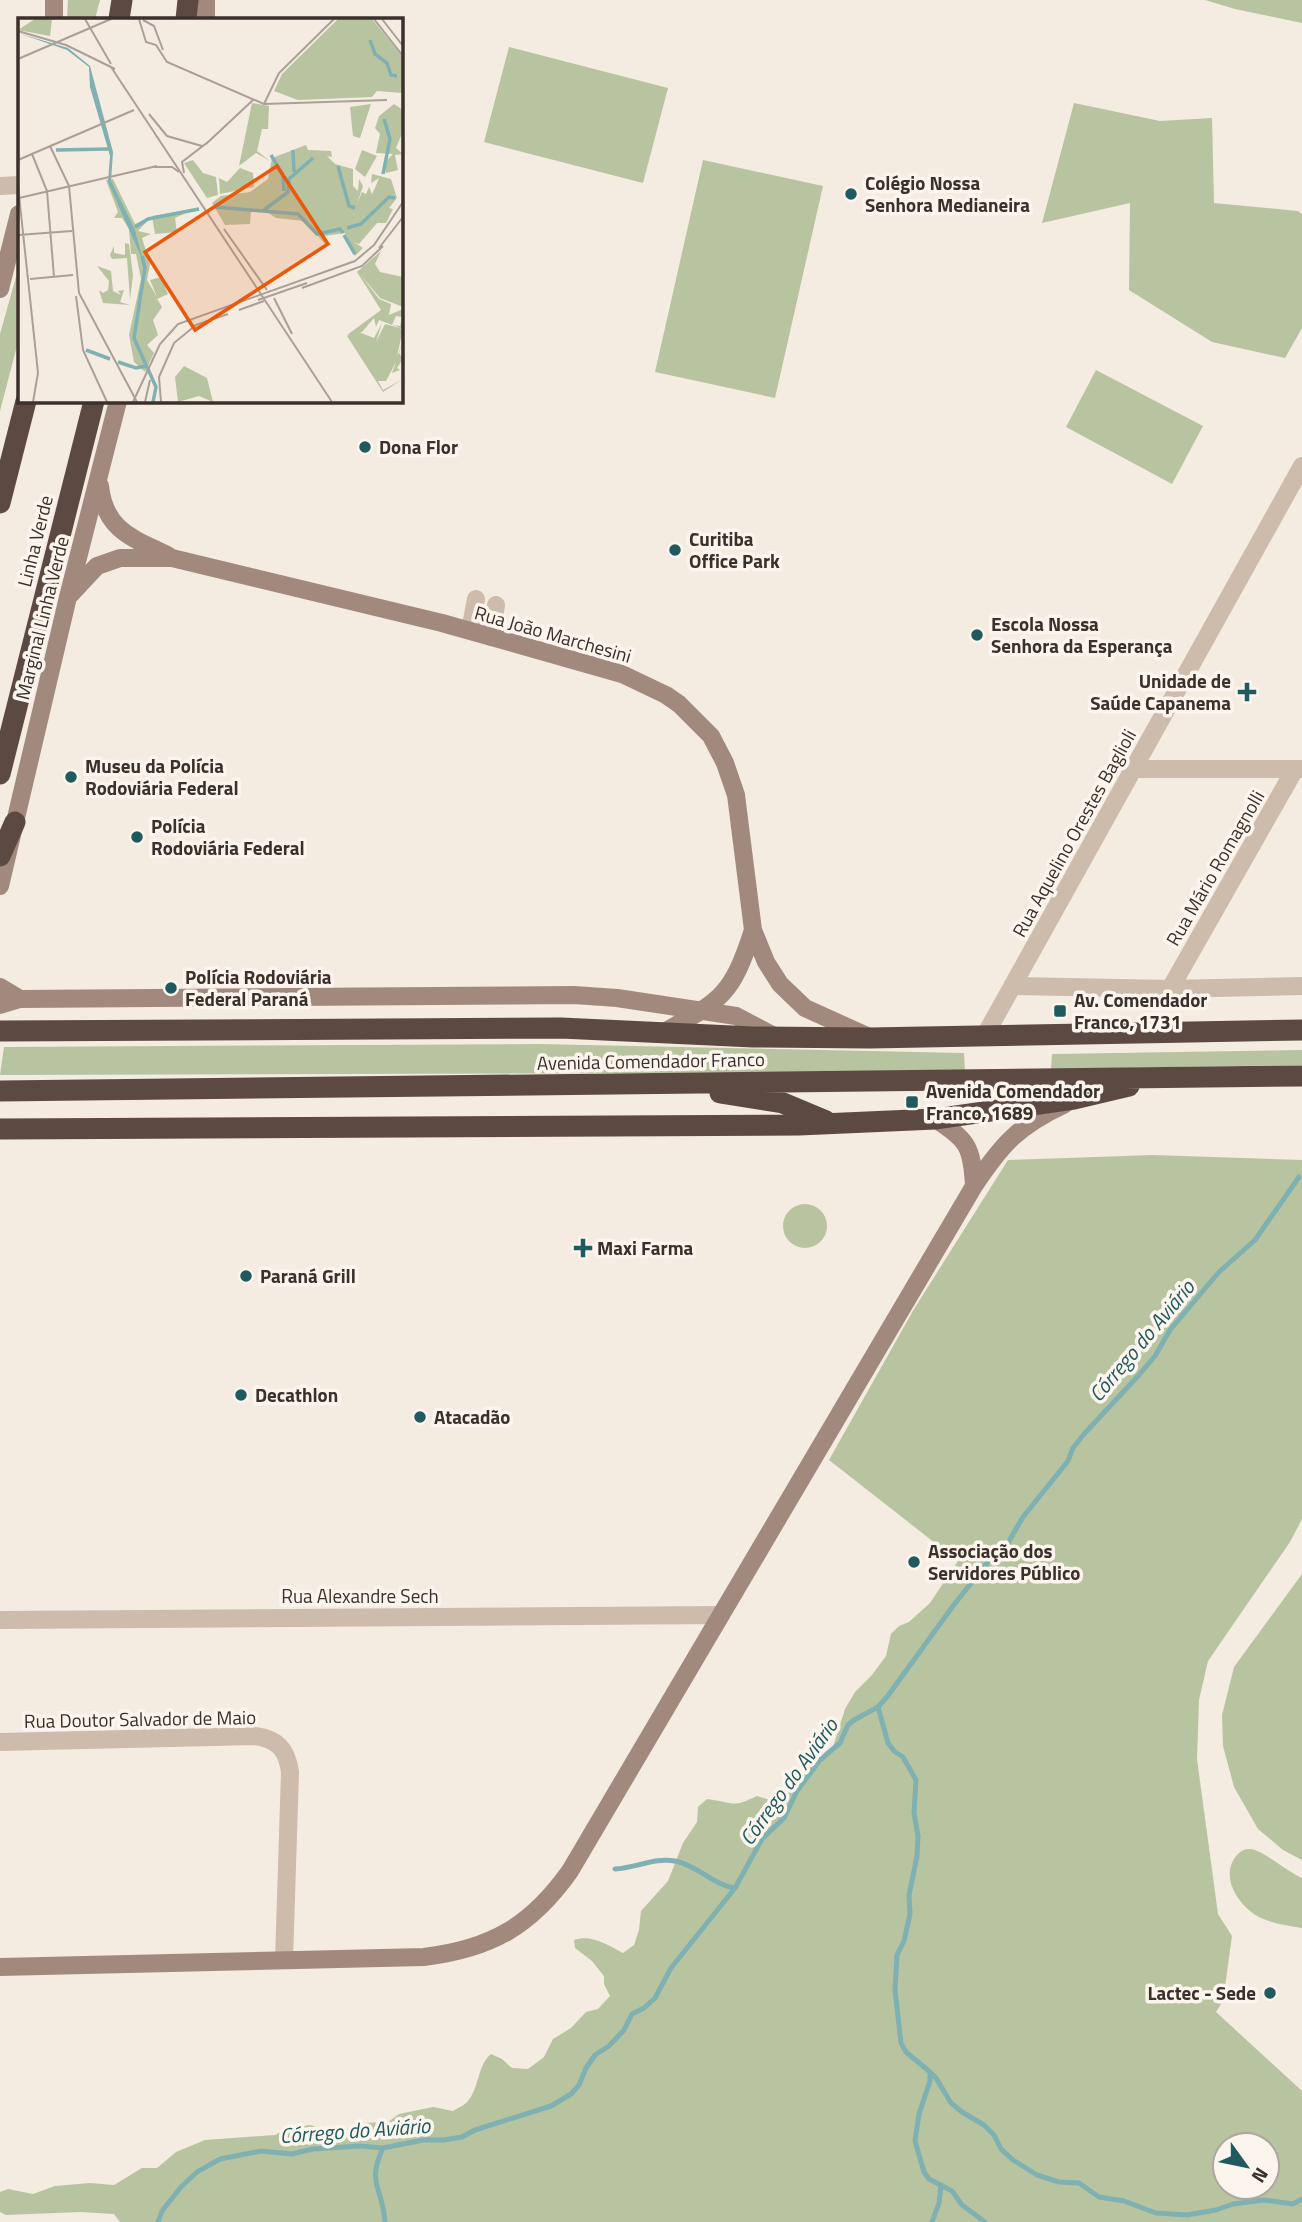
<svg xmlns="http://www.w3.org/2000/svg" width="1302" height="2222" viewBox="0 0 1302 2222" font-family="'Titillium Web',sans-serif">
<rect width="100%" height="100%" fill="#f4ebe1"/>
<path fill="#b8c4a0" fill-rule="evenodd" d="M68,0H100L95,19H67Z
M1205,0H1302V23L1235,9Z
M509,47L668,88L643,183L484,142Z
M1074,103L1160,121L1212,118L1214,203L1298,211L1302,214V328L1285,358L1212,342L1129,290L1130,203L1042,223Z
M703,160L823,186L775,398L655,372Z
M19,266V338L0,411V334Z
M1096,370L1203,426L1172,484L1066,427Z
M539,1044L964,1053L965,1072L0,1075L4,1047Z
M1302,1050V1065L1051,1069L1052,1054Z
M1153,1155L1302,1160V1519L1290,1542L1208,1661L1199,1700L1197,1759L1218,1914L1232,1936L1223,2001L1216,2012L1302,2091V2222H120L114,2214L80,2212L6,2215L0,2212V2192L8,2189L33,2194L55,2186L90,2183L114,2185L142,2168H157L176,2152L205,2140L275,2135L285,2130L309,2125L340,2132L362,2123L388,2122L399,2114L433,2107L453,2111C458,2108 465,2105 468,2101C480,2086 477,2066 491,2054L502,2059L512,2068L528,2069L544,2057L553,2039L571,2028L586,2012L598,2009L610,1996L604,1984V1976L592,1961L575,1948L574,1940C591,1934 608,1945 623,1953L634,1945L639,1930L641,1911L668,1881L683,1843L697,1822L698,1807L707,1799C734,1802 730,1809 757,1796L773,1801L782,1798L787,1786L800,1772L821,1760L833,1747L845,1709L855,1692L872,1675L886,1656L891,1634L899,1626L909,1622L930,1603L958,1561L829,1460L914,1309L1008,1160ZM1225,2145H1267V2187H1225Z
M783 1226a22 22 0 1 1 44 0a22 22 0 1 1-44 0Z
M1302,1574V1860L1283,1850L1258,1829L1234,1787L1223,1746L1222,1715L1234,1667Z
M1251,1849C1266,1852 1286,1871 1302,1878V1928C1285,1925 1264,1923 1250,1911C1234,1898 1221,1873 1237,1855C1242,1850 1244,1849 1251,1849Z"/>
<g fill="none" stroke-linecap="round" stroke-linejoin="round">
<path stroke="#7fb0b2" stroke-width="5" d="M878,1707L888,1743L894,1751L903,1757L916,1780L914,1813L918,1836L917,1856L909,1895L910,1914L904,1941L897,1955L895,1990L901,2043L906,2052L930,2072V2081L919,2114L915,2141L924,2172L929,2179L952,2191L962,2205L985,2222
M615,1869C635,1868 656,1857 675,1861C697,1865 713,1885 735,1888
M930,2072L936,2078L951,2103L962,2112L984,2125L994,2135L1001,2149L1013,2160L1037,2175L1059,2182L1079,2183L1099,2197L1124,2201L1156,2213L1187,2215L1216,2210L1233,2204L1264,2200L1293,2204L1302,2199
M383,2148C366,2184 383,2188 385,2222
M158,2222L162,2211L181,2187L197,2172L220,2159L261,2151L292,2154L313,2149L360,2146L383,2148L423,2140H444L462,2137L475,2130L551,2106L571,2094L579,2085L586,2068L595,2055L609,2046L624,2030L632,2014L644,2008L655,1998L671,1968L735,1888L762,1839L784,1818L797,1791L820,1760L840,1743L848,1725L854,1720L878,1707L887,1697L953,1606L991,1558L1008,1543L1023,1517L1068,1461L1073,1448L1084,1434L1139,1375L1155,1356L1170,1330L1219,1272L1255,1240L1299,1177
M932,2222L939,2203L941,2185"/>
<path stroke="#cdbbac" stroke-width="18" d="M0,186L19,185
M470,631L476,599
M491,637L496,605
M1134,769H1302
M1012,986L1170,989L1302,986
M1170,989L1295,769
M984,1037L1302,466
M0,1620L721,1615
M0,1742L255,1736C278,1739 287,1750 290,1772L284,1960"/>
<path stroke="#a18a7d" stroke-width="18" d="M54,19V0
M206,19V0
M0,289L19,214
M100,486C105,531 133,538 169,556
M68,597L97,566L120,558H172L442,623L622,674L666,695L679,704L711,736L725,763L736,795L753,930L766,962L780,984L805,1008L867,1036
M0,886L68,597L118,401
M0,987L20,999
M0,1005L20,999L574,995L617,998L736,1016L776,1037
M664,1032C722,1000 732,995 753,930
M935,1119C968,1140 972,1147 974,1186
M0,1967L424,1957C491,1949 531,1926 570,1871L974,1186C1002,1144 1018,1126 1065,1104"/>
<path stroke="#5c4a42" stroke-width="21" d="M119,19L122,0
M186,19L188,0
M0,503L26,401
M0,774L94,401
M0,856L15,822
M0,1031L561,1028L753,1037L870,1038L1302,1030
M0,1091L1302,1076
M720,1093L783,1103L826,1121
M0,1129L799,1125L935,1119L1074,1099L1129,1086"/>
</g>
<g fill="#1f5a5e" stroke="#fbf5ee" stroke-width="2.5">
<circle cx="851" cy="194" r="7"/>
<circle cx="365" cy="447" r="7"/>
<circle cx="675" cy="550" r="7"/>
<circle cx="977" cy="635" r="7"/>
<path d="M1243.5 681.5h7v7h7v7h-7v7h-7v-7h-7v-7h7z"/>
<circle cx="71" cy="777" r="7"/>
<circle cx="137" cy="837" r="7"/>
<circle cx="171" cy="988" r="7"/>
<rect x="1053" y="1004" width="14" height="14" rx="3.5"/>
<rect x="905" y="1095" width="14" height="14" rx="3.5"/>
<path d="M579.5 1237.5h7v7h7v7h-7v7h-7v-7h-7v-7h7z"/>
<circle cx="246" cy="1276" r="7"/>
<circle cx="241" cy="1395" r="7"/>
<circle cx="420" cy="1417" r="7"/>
<circle cx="914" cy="1562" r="7"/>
<circle cx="1270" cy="1993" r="7"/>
</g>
<g text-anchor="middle" stroke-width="7" stroke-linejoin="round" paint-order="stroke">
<g font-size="19" font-weight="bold" fill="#3b302b" stroke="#fbf5ee" text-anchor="start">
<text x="865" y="190">Colégio Nossa<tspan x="865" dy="22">Senhora Medianeira</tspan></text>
<text x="379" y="454">Dona Flor</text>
<text x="689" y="546">Curitiba<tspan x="689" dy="22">Office Park</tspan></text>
<text x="991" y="631">Escola Nossa<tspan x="991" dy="22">Senhora da Esperança</tspan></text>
<text x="1231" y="688" text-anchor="end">Unidade de<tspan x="1231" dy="22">Saúde Capanema</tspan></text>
<text x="85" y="773">Museu da Polícia<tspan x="85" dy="22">Rodoviária Federal</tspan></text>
<text x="151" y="833">Polícia<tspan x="151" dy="22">Rodoviária Federal</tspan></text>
<text x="185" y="984">Polícia Rodoviária<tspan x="185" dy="22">Federal Paraná</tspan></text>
<text x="1074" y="1007">Av. Comendador<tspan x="1074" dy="22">Franco, 1731</tspan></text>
<text x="926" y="1098">Avenida Comendador<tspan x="926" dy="22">Franco, 1689</tspan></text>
<text x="597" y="1255">Maxi Farma</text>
<text x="260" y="1283">Paraná Grill</text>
<text x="255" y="1402">Decathlon</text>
<text x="434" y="1424">Atacadão</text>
<text x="928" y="1558">Associação dos<tspan x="928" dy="22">Servidores Público</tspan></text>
<text x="1256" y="2000" text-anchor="end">Lactec - Sede</text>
</g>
<g font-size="19" fill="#3b302b" stroke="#fbf5ee">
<text transform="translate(35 541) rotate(-76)" y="7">Linha Verde</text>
<text transform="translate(42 618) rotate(-76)" y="7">Marginal Linha Verde</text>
<text transform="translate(553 634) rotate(16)" y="7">Rua João Marchesini</text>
<text transform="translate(1074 833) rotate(-61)" y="7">Rua Aquelino Orestes Baglioli</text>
<text transform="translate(1215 868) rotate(-60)" y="7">Rua Mário Romagnolli</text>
<text transform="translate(651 1061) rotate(-1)" y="7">Avenida Comendador Franco</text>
<text x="360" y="1603">Rua Alexandre Sech</text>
<text transform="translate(140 1719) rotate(-1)" y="7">Rua Doutor Salvador de Maio</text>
</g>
<g font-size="21" font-style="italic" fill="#1f5a5e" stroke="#fbf5ee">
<text transform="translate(1142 1341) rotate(-50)" y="7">Córrego do Aviário</text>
<text transform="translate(789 1782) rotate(-54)" y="7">Córrego do Aviário</text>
<text transform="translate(355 2131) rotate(-4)" y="7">Córrego do Aviário</text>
</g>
</g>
<g transform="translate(18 18)">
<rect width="385" height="385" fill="#f4ebe1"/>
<path d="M17,1H34L32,18L0,12ZM320,1H354L385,39V75L359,73L354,79L280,82L256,73L264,56ZM234,85L251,88L250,111H244L239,133L252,143L238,135L221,148ZM353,86L342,120L335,118L332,89ZM376,86L385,92V113L378,130L385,136L377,137L380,152L368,155L365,146L375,136L358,135L362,116L357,110L361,98ZM288,127L290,132L313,133L314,139L309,138L317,146L335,151V168L340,173L341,161L345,168L339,186L344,174L348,176L351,169L354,176L357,170L361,160L353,165L354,156L373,161L379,180L371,190L375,191L368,205H359L341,226L336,224L345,230L337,238L327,215L306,218L308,227L286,203L258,200L249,194H233L232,206L207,207L194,185L203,178L232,174L250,161L254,140ZM344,132L359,138L347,159L337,151ZM175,142L185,155L198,159L200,177L189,180L166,145ZM222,150L235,155L236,169L202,176L201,160L209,164ZM95,161L117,206L133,199L120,213L133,216L124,220L132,246L129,262L139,279L132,262L143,259L150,276L139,281L144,289L135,302L140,317L129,327L136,335L127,354L116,344L111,317L123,261L118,236H113L111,211L104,200H96L100,194L88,162ZM163,193L166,196L157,200L159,214L137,216L134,198ZM107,225L111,226L115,257L112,282L109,240L94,241L92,237L96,228V235L107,237ZM363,233L357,246L362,254L385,259V289L362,280L342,256L361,281L373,286L371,297L385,291V307L384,310H382L375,307L382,308L384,299L378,298L374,307L361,302L358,309L356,300L344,314L329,317L363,292L339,254ZM79,248L93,253L95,273L103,277L100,273L106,272L102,284L112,287L85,285L81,272L85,275L90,272L91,263ZM364,305L358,324L367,306L385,311L379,338L385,324L381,335L385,341L379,350L382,352L374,355L378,344L368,363H360L365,372L385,361L365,374L329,318L338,313L356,320ZM166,348L189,360L195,384L181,378L160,384L157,359Z" fill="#b8c4a0"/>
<path d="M0,15L50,30L72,48L95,134L93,163L117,212L125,243L90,164L92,138L72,69L71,49L49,32Z" fill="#7fb0b2"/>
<path fill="none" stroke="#7fb0b2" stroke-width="3.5" d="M352,22L357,36L369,45L373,57L379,58M38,132L91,131M275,132L276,154M253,137L265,157L266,173M320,148L331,188L337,190M365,156L372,121L366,101M197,189L280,196L299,216L322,211L325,215M246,192L270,174L271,161L295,140M117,209L130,201L181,191M329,210L343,206L371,179L377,180M326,217L337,236M124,238L127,250L116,320L138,369L135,384M68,332L92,341M100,344L118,350L128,348"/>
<path fill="none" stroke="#aaa098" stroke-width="2" d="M67,1L93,46M121,1L128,24L138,27L149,44L246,86L369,82M356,1L385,38M364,1L385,28M125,2L136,8L145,32M0,13L48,27L97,51M0,41L93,1M93,49L314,384M246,86L261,55L316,1M131,96L149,118L184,128M188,126L235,82M32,128L51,168L61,275L119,384M14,136L29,173L36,259M0,142L116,92M136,149H154L161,154M166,155L164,144L190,124M0,168L20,355L15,384M1,180L139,148M206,211L249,272M0,217L54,213M361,230L385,199M12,261L55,257M284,270L344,248L365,228M58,278L65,332L89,384M256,280L274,316M240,282L289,265M221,292L246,283M115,384L142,326L160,306L337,243L356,227L385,184M127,384L132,362M143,384L141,359L156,325L178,307L210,296"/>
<path fill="#e8590c" fill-opacity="0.15" stroke="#e8590c" stroke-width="3.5" d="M259,148L310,226L177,312L127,234Z"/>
<rect width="385" height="385" fill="none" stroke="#3b302b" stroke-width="3.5"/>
</g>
<g transform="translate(1246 2166) rotate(123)"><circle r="33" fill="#fbf5ee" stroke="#aea6a0" stroke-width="2"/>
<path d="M0-5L12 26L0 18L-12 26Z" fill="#1f5a5e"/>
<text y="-10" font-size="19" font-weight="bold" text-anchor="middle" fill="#3b302b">N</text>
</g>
</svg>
